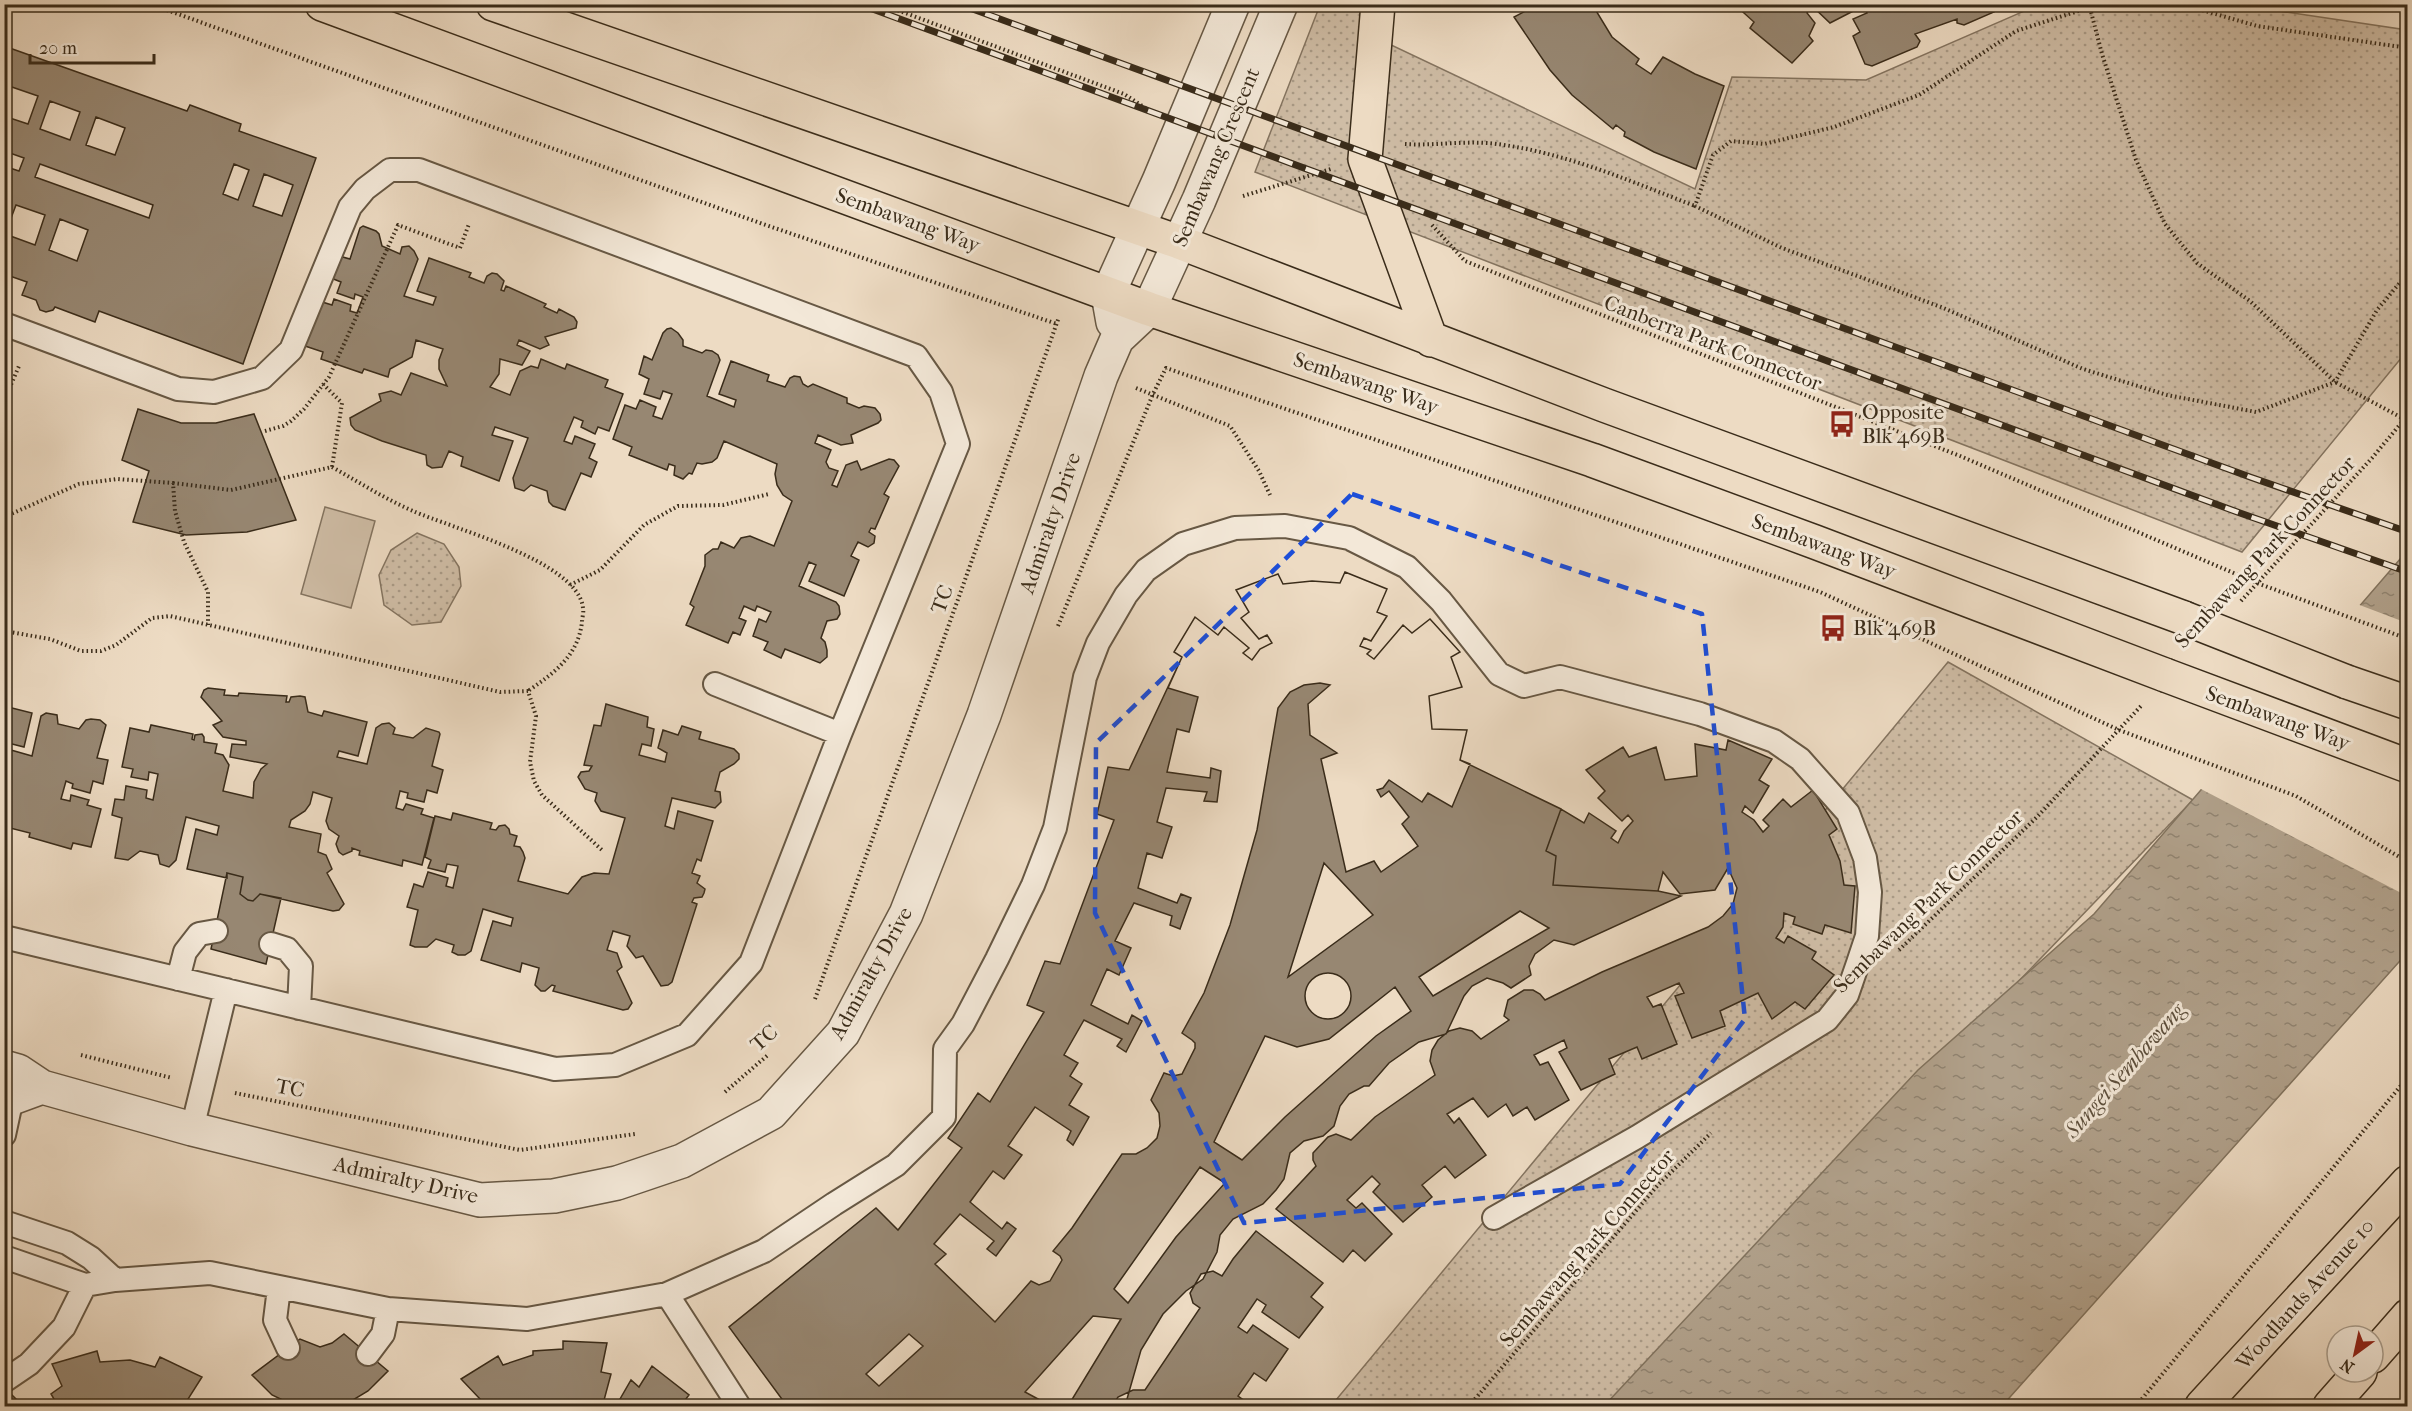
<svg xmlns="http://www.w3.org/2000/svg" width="2412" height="1411" viewBox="0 0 2412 1411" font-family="'IM FELL French Canon',serif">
<defs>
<pattern id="green-dots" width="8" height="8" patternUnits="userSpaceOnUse" patternTransform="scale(1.5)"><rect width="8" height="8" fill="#cfbda6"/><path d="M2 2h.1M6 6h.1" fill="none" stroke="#a99a86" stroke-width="1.8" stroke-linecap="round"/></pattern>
<pattern id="water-ripples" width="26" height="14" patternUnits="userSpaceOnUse" patternTransform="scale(1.5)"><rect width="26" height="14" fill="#b0a08a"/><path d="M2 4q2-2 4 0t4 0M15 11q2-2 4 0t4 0" fill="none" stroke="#908370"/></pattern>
</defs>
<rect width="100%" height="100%" fill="#eddbc3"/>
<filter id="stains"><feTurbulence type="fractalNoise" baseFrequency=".00333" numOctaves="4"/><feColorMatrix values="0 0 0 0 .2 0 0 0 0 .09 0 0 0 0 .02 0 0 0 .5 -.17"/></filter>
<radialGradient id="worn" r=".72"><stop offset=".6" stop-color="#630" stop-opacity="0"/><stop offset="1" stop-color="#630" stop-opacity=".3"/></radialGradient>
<path fill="url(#green-dots)" stroke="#847460" stroke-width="1.5" d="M1320,5H1380L1389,44L1695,189L1732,77L1866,80L2038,5H2238L2407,30V351L2242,552L1255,172Z
M417,533L444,544L459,567L461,586L441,622L412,625L384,605L379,575L391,550Z
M1948,662L2193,800L1610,1406H1331Z"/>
<path fill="#cfbda6" stroke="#847460" stroke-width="1.5" d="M325,507L375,521L351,608L301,594Z"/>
<path fill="url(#water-ripples)" stroke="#81725d" stroke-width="1.5" d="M2407,551V953L2002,1406H1604L1918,1070L2094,914Z"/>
<path fill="#eddbc3" d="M2357,604L2407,623V896L2199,788Z"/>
<path fill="#978772" stroke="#3a2c1a" stroke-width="1.5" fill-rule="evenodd" d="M1539,4H1592L1612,37L1639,59L1636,64L1651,74L1663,57L1695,74L1724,86L1696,169L1654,152L1624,136L1625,132L1616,125L1613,129L1572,95L1550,70L1514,17Z
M1734,4H2004L1992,8L1994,12L1964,25L1957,23V19L1915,34L1920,41L1917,47L1872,66L1865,64L1853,36L1860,32L1853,19L1867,13L1863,6L1830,23L1811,5L1807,13L1815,23L1809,36L1813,41L1792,63L1750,28L1754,22Z
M4,46L187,111L190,105L241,124L239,131L316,158L243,364L99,311L95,322L55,307L53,310L46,312L40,310L36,300L22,295L27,282L4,274V166L19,171L24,158L4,151V116L28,124L38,96L6,85L4,90ZM50,101L80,112L70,140L40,129ZM96,117L125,128L115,155L86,145ZM40,164L153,205L149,218L35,177ZM234,164L249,170L238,200L223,194ZM264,174L293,185L282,216L253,206ZM16,205L45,215L35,245L5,234ZM60,219L88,230L77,261L49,250Z
M363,226L376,231L379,234L382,246L400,254L402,247L409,246L414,251L418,259L404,296L433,305L436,297L417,291L429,258L471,273L469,277L484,283L487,276L492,273L497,274L504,281L501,290L504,291L506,286L546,304L544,307L557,313L559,309L574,317L577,322L576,328L545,337L549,345L540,349L519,340L517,345L530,351L522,365L500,359L499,374L490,387L510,395L520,371L531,366L538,368L541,359L565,369L567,364L608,380L605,387L623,394L609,431L598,427L595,434L581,427L583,421L574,417L564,441L572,444L575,436L595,444L589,458L597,462L591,477L581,473L565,510L553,506L549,502L547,491L531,485L524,491L515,488L513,478L528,438L495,427L492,435L513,441L499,481L461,466L463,457L449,451L442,467L432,468L427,465L426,455L382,441L355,430L351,425L350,418L381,401L379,394L391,391L401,395L411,373L447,386L439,369V360L443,349L416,340L412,357L390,369L388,377L364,369L362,373L321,359L323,352L305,346L319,301L332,305L334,299L351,305L350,311L357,313L363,297L355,294L354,299L337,293L341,282L331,278L339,256L350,259L360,228Z
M671,328L678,333L683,340V346L702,353L706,350L712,351L718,355L720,360L707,396L734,407L736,400L719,394L731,361L769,375L767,381L785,387L790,378L794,376L800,377L803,384L808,387L813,384L847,398V403L859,408L864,406L875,408L880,414L881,420L878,423L851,435L853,443L841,445L818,435L815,443L831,450L826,462L829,468L838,471L832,485L837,487L846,465L857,461L861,470L889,459L894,460L899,466L884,494L889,497L875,529L871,528L869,532L875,536L874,543L868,547L858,542L851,556L859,560L844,596L809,581L816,565L809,562L799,586L836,602L839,606L840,614L837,619L827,621L821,638L825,642L827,650V657L820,663L785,649L781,658L764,650L768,642L753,636L759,619L766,622L771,612L757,606L755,611L744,606L739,618L746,621L740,635L733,632L728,643L686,625L694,607L690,604L705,566V555L713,549H718L721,542L734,548L741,538L750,536L774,546L792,501L783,495L777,485L775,474L777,464L724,441L717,458L712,462L702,464L697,463L692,474L689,473L683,479L674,475L675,466L669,464L667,470L629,455L632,447L613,439L625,405L636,409L640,400L656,407L653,416L662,419L672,394L663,391L660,399L644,394L649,379L639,374L644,356L652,360L663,333L667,329Z
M138,409L181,423H216L254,414L296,520L247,532L186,535L133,522L149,471L122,460Z
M1345,572L1387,589L1377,612L1387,616L1371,641L1364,638L1360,646L1371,650L1367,654L1374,659L1403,625L1412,633L1430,619L1460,652L1451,657L1462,687L1429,696L1432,729L1467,730L1460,760L1561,809L1546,851L1556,856L1553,885L1658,891L1681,896L1574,945L1554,940L1535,954L1529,966L1531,975L1511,988L1503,983L1487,978L1472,986L1464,996L1446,1034L1419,1042L1389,1063L1369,1086H1364L1349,1094L1340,1106L1334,1126L1323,1136L1304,1141L1290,1153L1284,1179L1276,1190L1263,1204L1233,1219L1220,1235L1217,1252L1203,1279L1186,1291L1163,1314L1141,1350L1125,1406H1068L1121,1319L1093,1316L1025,1392L1051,1406H787L729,1327L876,1208L898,1230L962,1148L948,1138L978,1093L990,1102L1044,1012L1027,1005L1045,961L1060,964L1114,820L1097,814L1108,767L1129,770L1182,657L1174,652L1195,617L1218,635L1224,627L1249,648L1243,653L1252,660L1260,649L1272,643L1267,635L1259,639L1241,618L1249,612L1236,590L1278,574L1283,584L1312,581L1340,583ZM1324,863L1373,915L1288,977ZM1520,911L1549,928L1433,996L1419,977ZM1395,987L1411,1011L1376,1036L1285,1117L1242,1160L1214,1142L1265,1036L1297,1047L1329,1039ZM1200,1167L1225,1183L1176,1237L1128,1303L1114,1289ZM909,1334L923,1346L879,1386L866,1374Z
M1345,572L1387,589L1377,612L1387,616L1371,641L1364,638L1360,646L1371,650L1367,654L1374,659L1403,625L1412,633L1430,619L1460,652L1451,657L1462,687L1429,696L1432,729L1467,730L1460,760L1470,764L1452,807L1428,793L1422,802L1389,780L1383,788L1377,790L1381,797L1389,791L1409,817L1402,824L1418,846L1381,872L1374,861L1346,872L1321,759L1337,753L1310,735L1308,704L1330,685L1320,683L1304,685L1290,692L1278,708L1257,830L1230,925L1204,993L1182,1033L1192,1040L1195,1043V1048L1182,1074L1173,1076L1164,1073L1151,1100L1159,1113L1160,1126L1157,1138L1147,1148L1136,1154H1122L1072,1228L1053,1251L1060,1256L1062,1260L1050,1281L1039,1285L1031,1281L995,1322L935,1264L946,1254L934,1244L960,1214L994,1241L987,1249L996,1256L1016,1229L1007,1222L1002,1229L970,1202L993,1171L1004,1179L1022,1155L1008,1146L1035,1107L1071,1131L1067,1140L1073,1145L1089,1117L1069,1105L1082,1084L1070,1076L1078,1063L1064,1055L1084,1020L1122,1039L1117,1046L1126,1052L1142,1021L1132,1015L1128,1024L1091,1005L1107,969L1119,975L1131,948L1115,941L1134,903L1172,916L1170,925L1180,929L1191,898L1181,894L1177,903L1138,888L1147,853L1162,858L1172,827L1157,822L1166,788L1207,792L1204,801L1217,802L1221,771L1211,768L1210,778L1167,772L1177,729L1189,732L1198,697L1168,688L1182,657L1174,652L1195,617L1218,635L1224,627L1249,648L1243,653L1252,660L1260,649L1272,643L1267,635L1259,639L1241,618L1249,612L1236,590L1278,574L1283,584L1312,581L1340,583Z
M208,688L225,690L224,695L238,696L239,693L287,696L286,702H289L291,697L300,696L305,697L308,712L322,716L324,711L367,722L358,756L339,751L337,757L367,764L376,728L382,724L389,723L395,728L393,734L413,738L426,728L439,732L440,734L432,766L443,770L437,793L427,790L424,802L407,798L408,793L400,791L396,808L403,810L406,804L423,809L421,814L434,818L422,865L403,860L402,866L359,855L360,851L352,848V851L343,855L339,852L336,844L339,836L329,829L326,821L332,798L313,792L310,804L305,811L291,820L289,827L321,834L318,852L326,855L332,869L327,873L344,904L339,910L333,911L260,894L253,901L248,900L240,894L243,877L227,873V878L187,869L196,829L217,835L219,826L186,817L176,860L169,867L160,864L158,855L140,851L128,860L115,858L122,818L112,815L115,799L124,800L126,786L147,790L146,798L153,800L158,774L149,772L148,780L131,777L133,769L122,767L130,728L149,732L151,725L193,734L192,739L194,740L195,735L202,734L204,737V742L217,744L215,753L223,755L229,765L223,791L253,798L254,782L261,769L267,764L230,757L232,744L246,745V741L223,737L213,725L222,721L201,697L204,690Z
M606,704L648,717L647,727L654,729L651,746L642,744L639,755L665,762L667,753L658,748L663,730L678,735L682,726L701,732L699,739L734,749L739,754V759L734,764L720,772L715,791L720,792L721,802L715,808L672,798L665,826L674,829L678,811L713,821L701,861L697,859L692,873L700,876L697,883L705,889L704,893L702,897L694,898L692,902L697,904L672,982L668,985L661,986L643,956L636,958L627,946L630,936L613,931L607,950L617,953L622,967L617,971L632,1003L628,1009L623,1010L553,991L555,986L552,985L545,991H541L535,985L539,968L522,963L520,972L481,960L493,921L511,926L513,918L483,909L471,951L465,955H458L452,952L454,945L436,939L427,947H415L410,945L418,910L407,907L414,884L423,887L428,872L448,878L446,886L453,888L458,866L447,864L445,872L428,868L431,860L425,857L435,816L451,820L453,813L492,823L490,829L496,830L499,826L505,825L509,829L510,834L517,836L514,846L520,847L523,852L525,858L518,881L568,894L582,877L594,873L609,874L625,818L601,811L595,801L597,793L585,789L578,777L581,772L589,771L592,766L584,765L594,725L601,726Z
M4,706L32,713L24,747L4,742Z
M46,713L57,715L58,724L79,729L86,720L91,719L100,720L106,725L97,758L108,760L103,784L93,781L90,793L72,788L73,784L66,781L61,799L70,801L71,795L89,800L87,805L101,809L91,847L73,843L71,849L29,837L30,833L6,827L8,818L4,817V748L32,756L41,716Z
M1728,740L1772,759L1759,780L1769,786L1753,813L1745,806L1742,812L1754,820L1763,832L1769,826L1763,820L1783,799L1791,807L1813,790L1837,829L1829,835L1840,861L1844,885L1855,886L1851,933L1825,925L1822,934L1793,924L1795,917L1784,913L1783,927L1776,938L1784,943L1788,936L1816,952L1812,959L1834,975L1805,1009L1795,1002L1772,1019L1758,993L1720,1011L1725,1026L1692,1038L1675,996L1684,993L1679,983L1647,997L1653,1007L1661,1004L1677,1044L1642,1059L1637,1047L1609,1059L1615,1074L1581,1090L1559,1052L1567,1048L1564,1040L1534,1055L1540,1065L1548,1062L1569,1100L1535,1120L1527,1107L1513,1116L1506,1104L1488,1117L1473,1098L1447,1114L1454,1123L1459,1118L1486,1155L1455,1178L1445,1166L1422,1185L1432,1197L1403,1222L1373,1192L1380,1184L1372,1176L1347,1200L1356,1208L1362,1203L1392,1234L1365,1261L1353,1250L1343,1262L1276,1209L1316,1166L1313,1160V1153L1328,1137L1336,1134L1351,1140L1375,1117L1435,1075L1430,1061L1432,1050L1438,1040L1449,1031L1460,1028L1472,1031L1481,1039L1509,1020L1504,1016L1508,1000L1524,990H1533L1540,994L1545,1000L1602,972L1708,927L1723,916L1733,904L1737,888L1728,868L1715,890L1680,894L1663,872L1658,891L1553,885L1556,856L1546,851L1561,809L1584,823L1589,813L1616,831L1611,838L1618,843L1624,831L1633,821L1628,815L1622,821L1598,798L1605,791L1586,770L1623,747L1629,757L1656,747L1665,780L1697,776L1695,744L1726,750Z
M227,873L243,877L240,894L248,900L253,901L260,894L281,898L266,964L211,949Z
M1305 996a23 23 0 1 1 46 0a23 23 0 1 1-46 0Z
M1256,1231L1323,1283L1311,1297L1323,1307L1299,1338L1262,1312L1266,1305L1257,1299L1238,1327L1247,1333L1253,1325L1288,1349L1266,1381L1254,1373L1238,1396L1252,1406H1112L1118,1397L1133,1390H1145L1200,1308L1193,1303L1190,1293L1201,1274L1213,1271L1222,1276L1233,1259Z
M344,1334L388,1371L368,1391L343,1406L293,1405L272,1395L252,1375L300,1339L320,1347L332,1343Z
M563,1341L607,1343L601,1372L611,1374L603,1404H592V1406H474L480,1399L461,1379L498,1356L503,1365L533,1355V1351L563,1349Z
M97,1351L100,1362L130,1360L155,1367L160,1357L202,1377L188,1399L197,1406H58L51,1394L62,1386L52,1364Z
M652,1366L689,1395L682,1404L684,1406H616L631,1380L639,1387Z
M8,1391L23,1406H4V1395Z"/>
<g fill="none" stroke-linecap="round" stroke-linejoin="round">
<defs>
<path id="lane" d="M4,324L178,389L214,392L262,378L291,350L350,207L365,189L390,170H419L916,356L941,392L958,444L840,734L751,963L687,1035L615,1065L555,1069L4,937
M715,684L840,734
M271,944L287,949L301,966L299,1008
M178,979L185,952L199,934L216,931
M192,1129L226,990
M4,1135L15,1084
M4,1222L67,1243L91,1258L115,1280
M4,1257L85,1285L115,1280L210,1273L388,1309L527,1319L667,1294L764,1251L834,1204L896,1165L944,1117L945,1049L963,1024L997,959L1033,885L1055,828L1085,677L1098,643L1126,595L1146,570L1183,544L1235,528L1285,526L1349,538L1407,567L1441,601L1499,674L1524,686L1560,677L1700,714L1774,741L1800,759L1848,813L1865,858L1870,892L1867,936L1858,963L1847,995L1827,1020L1637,1137L1494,1218
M279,1288L275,1320L288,1348
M667,1294L739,1406
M368,1354L383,1334L388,1309
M4,1381L29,1364L64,1327L85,1285"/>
<path id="street" d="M1113,322L1108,294L1159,181L1233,4
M4,1067L18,1071L42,1087L192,1129L480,1200L554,1196L617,1183L682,1161L771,1113L843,1033L906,914L984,715L1101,376L1117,339L1149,309L1199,200L1281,4
M4,1096L12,1098L42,1087"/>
<path id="primary" d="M322,4L1149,309L1592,460L1815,542L2165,675
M493,4L1179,242L1604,405L2184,618
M1378,4L1365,159L1431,340
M2347,682L2408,703
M2373,1356L2408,1316
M2202,1406L2408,1182
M2330,1406L2360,1372"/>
</defs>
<use href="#lane" stroke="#675844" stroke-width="26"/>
<use href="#street" stroke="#675844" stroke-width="36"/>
<use href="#primary" stroke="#3a2c1a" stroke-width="36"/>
<path stroke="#3a2c1a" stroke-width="4" stroke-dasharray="1.5 3" stroke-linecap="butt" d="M150,4L760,223L1057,324
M881,4L1124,94L1147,109
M2100,4L2016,31L1919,95L1834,127L1764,144L1731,141L1713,155L1695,206L1782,248L1941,307L2083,369L2167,395L2256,412L2335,382L2377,310L2408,273
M2181,4L2257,26L2408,48
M2090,8L2102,54L2136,160L2165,224L2197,263L2250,301L2335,382L2404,419
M1405,144C1435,146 1466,140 1497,144C1566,153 1630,181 1695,206
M1243,196L1331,169
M1432,225L1465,261L1960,456L2257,583L2408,639
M323,384L342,403L332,467
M1136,388L1230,426L1259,471L1270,495
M4,401L19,366
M265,431L283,426L291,421L304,409L329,377L398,225L460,248L469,224
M173,483L231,490L332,467C359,482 385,499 413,511C451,528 578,561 583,608C584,612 582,618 582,622C578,656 554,673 528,691
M4,517L79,484L117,479L173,483L175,511L184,542L208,592V625
M570,585L600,570L644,525L678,506L723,505L769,494
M2241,601L2372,458L2408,415
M1058,626L1153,394L1166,368L1820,592L2119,730L2296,796L2408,862
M4,631L50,639L81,651H101L116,645L152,618L170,616L500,692L528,691L536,716L530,762L534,781L542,795L602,850
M1899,950L2037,817L2141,706
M815,999L1059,317
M81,1055L172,1078
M725,1092L769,1054
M235,1093L520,1150L635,1134
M1469,1406L1658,1185L1711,1133
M2136,1406L2408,1077"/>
<use href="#lane" stroke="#f3e8d8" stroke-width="22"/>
<use href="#street" stroke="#f3e8d8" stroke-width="33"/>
<use href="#primary" stroke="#eddbc3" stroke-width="33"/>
<defs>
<path id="rail" d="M859,4L2240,513L2408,572
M959,4L2250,477L2408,532"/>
</defs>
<use href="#rail" stroke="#3a2c1a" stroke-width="7"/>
<use href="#rail" stroke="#f3e8d8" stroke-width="4.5" stroke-dasharray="14" stroke-linecap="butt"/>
<defs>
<path id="primary-bridge" d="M2184,618L2347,682
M2165,675L2408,766"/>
</defs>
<use href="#primary-bridge" stroke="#3a2c1a" stroke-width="36" stroke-linecap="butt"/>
<use href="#primary-bridge" stroke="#eddbc3" stroke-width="33"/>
</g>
<path fill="none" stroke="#1d4ed8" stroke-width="4.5" stroke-dasharray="12 8" stroke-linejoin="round" d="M1352,494L1702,614L1745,1019L1620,1184L1244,1223L1095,913L1096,743Z"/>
<defs>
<symbol id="bus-bare" viewBox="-9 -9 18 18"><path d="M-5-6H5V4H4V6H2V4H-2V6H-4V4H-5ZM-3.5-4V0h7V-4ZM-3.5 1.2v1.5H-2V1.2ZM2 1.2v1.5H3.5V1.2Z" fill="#8f2418" stroke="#f3e8d8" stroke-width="2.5" paint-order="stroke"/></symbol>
</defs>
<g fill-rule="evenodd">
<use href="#bus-bare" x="1823" y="405" width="38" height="38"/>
<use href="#bus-bare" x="1814" y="609" width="38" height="38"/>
</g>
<g text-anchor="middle" stroke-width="6" stroke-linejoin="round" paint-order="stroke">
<g font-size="21" fill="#3a2c1a" stroke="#f3e8d8">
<text transform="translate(1216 157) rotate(-67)" y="7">Sembawang Crescent</text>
<text transform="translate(908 220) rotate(20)" y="7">Sembawang Way</text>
<text transform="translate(1713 343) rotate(21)" y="7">Canberra Park Connector</text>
<text transform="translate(1366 383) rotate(19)" y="7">Sembawang Way</text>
<text transform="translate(1050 523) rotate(-71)" y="7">Admiralty Drive</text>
<text transform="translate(1824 546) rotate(20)" y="7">Sembawang Way</text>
<text transform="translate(2265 552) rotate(-47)" y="7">Sembawang Park Connector</text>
<text transform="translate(942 599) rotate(-70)" y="7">TC</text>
<text transform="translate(2278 718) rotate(20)" y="7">Sembawang Way</text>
<text transform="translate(1928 901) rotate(-44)" y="7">Sembawang Park Connector</text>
<text transform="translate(871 973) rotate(-61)" y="7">Admiralty Drive</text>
<text transform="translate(764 1038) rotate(-41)" y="7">TC</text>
<text transform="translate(290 1088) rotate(11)" y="7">TC</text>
<text transform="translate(406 1180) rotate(13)" y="7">Admiralty Drive</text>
<text transform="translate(1587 1248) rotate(-49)" y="7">Sembawang Park Connector</text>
<text transform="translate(2305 1294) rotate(-48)" y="7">Woodlands Avenue 10</text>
</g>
<g font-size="21" fill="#3a2c1a" stroke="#f3e8d8" text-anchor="start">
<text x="1862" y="419">Opposite<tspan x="1862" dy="24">Blk 469B</tspan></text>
<text x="1853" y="635">Blk 469B</text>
</g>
<g font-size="22" font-style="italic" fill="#5d4f3c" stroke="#f3e8d8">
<text transform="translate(2124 1070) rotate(-49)" y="8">Sungei Sembawang</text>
</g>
</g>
<rect width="2412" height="1411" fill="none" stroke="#eddbc3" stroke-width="24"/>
<rect x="6" y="6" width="2400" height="1399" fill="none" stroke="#3a2c1a" stroke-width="3"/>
<rect x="12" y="12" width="2388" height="1387" fill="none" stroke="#3a2c1a" stroke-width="1.5"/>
<g transform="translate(2355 1354) rotate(213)"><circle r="28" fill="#f3e8d8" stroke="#a99d8c" stroke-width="1.5"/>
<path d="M0-4.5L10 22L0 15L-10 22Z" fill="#8f2418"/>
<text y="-9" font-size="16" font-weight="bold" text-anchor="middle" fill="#3a2c1a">N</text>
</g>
<path d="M30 54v9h124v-9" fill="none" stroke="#3a2c1a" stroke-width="3"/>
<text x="39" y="54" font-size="18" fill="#3a2c1a" stroke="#f3e8d8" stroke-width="4.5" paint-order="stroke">20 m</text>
<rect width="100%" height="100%" filter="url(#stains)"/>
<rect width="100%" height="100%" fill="url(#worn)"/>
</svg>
